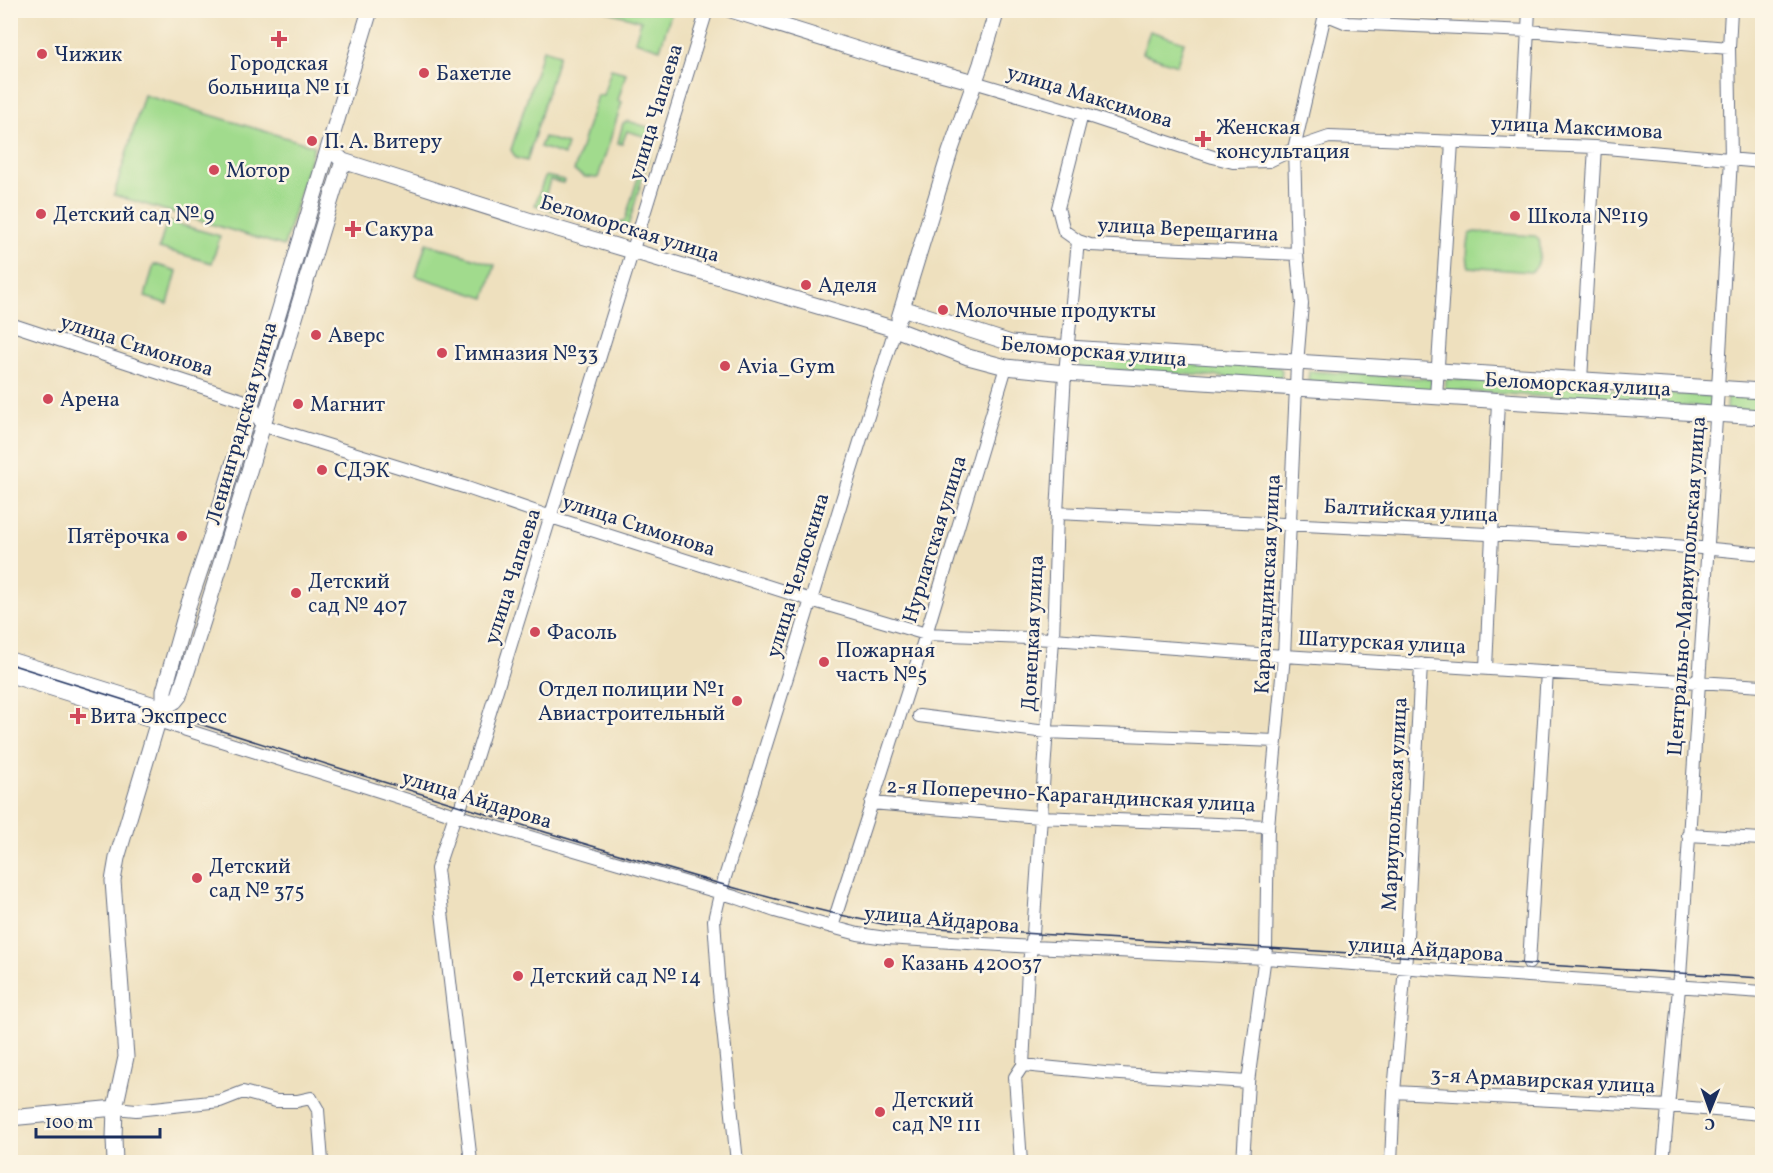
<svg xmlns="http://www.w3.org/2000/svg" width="1773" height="1173" viewBox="0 0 1773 1173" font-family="Vollkorn,serif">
<rect width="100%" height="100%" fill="#fcf5e5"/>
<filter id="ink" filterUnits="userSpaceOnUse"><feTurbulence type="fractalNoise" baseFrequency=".0167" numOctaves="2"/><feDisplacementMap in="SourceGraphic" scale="12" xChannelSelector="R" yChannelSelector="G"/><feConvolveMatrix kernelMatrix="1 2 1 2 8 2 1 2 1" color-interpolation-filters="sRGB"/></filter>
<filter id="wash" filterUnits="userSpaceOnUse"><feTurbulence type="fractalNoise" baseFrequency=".008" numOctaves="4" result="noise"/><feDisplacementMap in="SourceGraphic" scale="24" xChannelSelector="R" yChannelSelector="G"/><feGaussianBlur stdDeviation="1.35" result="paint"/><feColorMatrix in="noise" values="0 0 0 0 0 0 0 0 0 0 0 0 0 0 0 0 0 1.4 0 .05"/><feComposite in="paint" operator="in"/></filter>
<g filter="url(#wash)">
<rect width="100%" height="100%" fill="#eee0be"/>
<path fill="#a1db8d" stroke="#5e8576" stroke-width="1.5" d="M606,11H672L660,49L635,41L641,21Z
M1150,31L1184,42L1177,65L1142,53Z
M543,49L559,54L527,161L516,158L511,150Z
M611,69L626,73L618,101L622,102L598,178L585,177L574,171L597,95L603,96Z
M144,95L314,146L284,246L114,195Z
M628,121L654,129L656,133L628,226L619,230L535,205L544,179L546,176L564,180L563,183L550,180L543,203L614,225L625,220L650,138L627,131L622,144L618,143L623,123Z
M544,137L567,144L564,155L540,147Z
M167,221L220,236L212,263L159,248Z
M1474,232L1535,236L1539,239C1541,249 1541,267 1531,272L1469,267C1466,258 1468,243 1470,234Z
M426,243L495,265L485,298L416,276Z
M154,264L177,271L168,304L145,297Z
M1079,356L1279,367L1282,370L1281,378L1277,380L1079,368Z
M1309,371L1432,379V391L1308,382Z
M1446,379L1713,396L1712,408L1445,390Z
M1728,394L1762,396V412L1727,409Z"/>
</g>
<g filter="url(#ink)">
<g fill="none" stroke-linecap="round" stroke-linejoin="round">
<defs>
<path id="minor" d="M1325,14L1347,23L1528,31L1729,48
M974,82L1082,114L1213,157L1233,162L1269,161L1294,149L1329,137L1595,147L1762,162
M1522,143L1529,10
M1078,241L1090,245L1297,254
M10,324L251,403L262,425L467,488L551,517L811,600L926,634L1053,639L1284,656L1762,686
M1581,380L1595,147
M1436,397L1452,142
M1057,513C1214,520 1371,527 1528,536C1606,541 1684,545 1762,554
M1486,668L1498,401
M919,716L1046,732L1276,741
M158,721L455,815L735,897L775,911L832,927L858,934L886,938L1032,947L1265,958L1762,992
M871,803L1040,817L1268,826
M1688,835L1762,839
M832,927L926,634L1006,367
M1529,963L1547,672
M1023,1065L1105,1073L1248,1082
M1394,1092L1668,1106L1762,1114
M115,1108L136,1110L220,1101L243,1092L276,1101H297L311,1098L318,1110L322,1162
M471,1162L437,869L455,815L461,806L707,10
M737,1162L719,991L714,920L721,890L895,329
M1021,1162L1015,1077L1023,1065L1028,969L1033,934L1053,639L1057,513L1065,373L1078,241L1064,231L1058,208L1082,114
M1243,1162L1248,1082L1266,948L1268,826L1284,656L1297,364L1302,304L1297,254L1294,149L1326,10
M1391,1162L1394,1092L1406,956L1421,664
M1663,1162L1680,977L1718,388L1731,159L1729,48L1731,10"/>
<path id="major" d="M731,10L885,58L974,82
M329,148L343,161L528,220L895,329L968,357L1006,367L1065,373L1296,388L1762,417
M902,308L1011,343L1068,348L1762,391
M899,318L950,152L981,64L997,10
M10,660L164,708
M10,675L158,721
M164,708L175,701L179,696C237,519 287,339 343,161
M10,1118L115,1108
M115,1162L114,1138L115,1108L126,1057L113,881L117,858L158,721L164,706V691L188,606L209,544L370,10"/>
</defs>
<use href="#minor" stroke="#656d80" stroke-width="14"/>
<use href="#major" stroke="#656d80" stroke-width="17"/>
<use href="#minor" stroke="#fff" stroke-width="12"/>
<use href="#major" stroke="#fff" stroke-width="15"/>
<path stroke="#1b2f5e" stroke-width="1.5" d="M10,664C188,720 364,777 542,831C657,865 771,902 888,925L1762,978"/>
</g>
</g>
<g fill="#d1495b" stroke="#fcf5e5" stroke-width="2">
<path d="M276 30h6v6h6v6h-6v6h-6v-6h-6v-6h6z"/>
<circle cx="42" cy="54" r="6"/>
<circle cx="424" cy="73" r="6"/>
<path d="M1200 130h6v6h6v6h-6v6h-6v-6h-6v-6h6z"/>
<circle cx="312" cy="141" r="6"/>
<circle cx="214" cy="170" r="6"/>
<circle cx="41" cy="214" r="6"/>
<circle cx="1515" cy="216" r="6"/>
<path d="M350 220h6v6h6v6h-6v6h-6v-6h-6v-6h6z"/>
<circle cx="806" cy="285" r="6"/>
<circle cx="943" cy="310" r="6"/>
<circle cx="316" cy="335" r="6"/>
<circle cx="442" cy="353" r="6"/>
<circle cx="725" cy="366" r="6"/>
<circle cx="48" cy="399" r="6"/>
<circle cx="298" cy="404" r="6"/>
<circle cx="322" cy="470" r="6"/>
<circle cx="182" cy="536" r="6"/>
<circle cx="296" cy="593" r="6"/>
<circle cx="535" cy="632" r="6"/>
<circle cx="824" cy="662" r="6"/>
<circle cx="737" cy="701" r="6"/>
<path d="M75 707h6v6h6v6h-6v6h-6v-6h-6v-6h6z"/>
<circle cx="197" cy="878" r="6"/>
<circle cx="889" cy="963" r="6"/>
<circle cx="518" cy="976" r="6"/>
<circle cx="880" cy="1112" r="6"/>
</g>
<g text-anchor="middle" stroke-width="5" stroke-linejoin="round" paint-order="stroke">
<g font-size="21" fill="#1b2f5e" stroke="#fcf5e5" text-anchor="start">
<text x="54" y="61">Чижик</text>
<text x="279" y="70" text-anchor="middle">Городская<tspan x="279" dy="24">больница № 11</tspan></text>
<text x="436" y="80">Бахетле</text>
<text x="1216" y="134">Женская<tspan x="1216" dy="24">консультация</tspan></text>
<text x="324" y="148">П. А. Витеру</text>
<text x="226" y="177">Мотор</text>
<text x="53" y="221">Детский сад № 9</text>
<text x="1527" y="223">Школа №119</text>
<text x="365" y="236">Сакура</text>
<text x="818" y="292">Аделя</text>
<text x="955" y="317">Молочные продукты</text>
<text x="328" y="342">Аверс</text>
<text x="454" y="360">Гимназия №33</text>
<text x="737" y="373">Avia_Gym</text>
<text x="60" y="406">Арена</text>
<text x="310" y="411">Магнит</text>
<text x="334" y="477">СДЭК</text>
<text x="170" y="543" text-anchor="end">Пятёрочка</text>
<text x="308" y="588">Детский<tspan x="308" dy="24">сад № 407</tspan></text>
<text x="547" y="639">Фасоль</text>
<text x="836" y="657">Пожарная<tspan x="836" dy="24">часть №5</tspan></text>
<text x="725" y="696" text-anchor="end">Отдел полиции №1<tspan x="725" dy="24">Авиастроительный</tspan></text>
<text x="90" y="723">Вита Экспресс</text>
<text x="209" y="873">Детский<tspan x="209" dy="24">сад № 375</tspan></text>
<text x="901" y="970">Казань 420037</text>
<text x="530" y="983">Детский сад № 14</text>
<text x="892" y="1107">Детский<tspan x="892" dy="24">сад № 111</tspan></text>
</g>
<g font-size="21" fill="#1b2f5e" stroke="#fcf5e5">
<text transform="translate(1090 96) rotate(17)" y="7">улица Максимова</text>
<text transform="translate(655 112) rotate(-73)" y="7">улица Чапаева</text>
<text transform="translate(1577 127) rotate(3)" y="7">улица Максимова</text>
<text transform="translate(630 228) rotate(17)" y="7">Беломорская улица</text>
<text transform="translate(1188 229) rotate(3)" y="7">улица Верещагина</text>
<text transform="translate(137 345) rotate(18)" y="7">улица Симонова</text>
<text transform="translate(1094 351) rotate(5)" y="7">Беломорская улица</text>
<text transform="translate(1578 384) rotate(3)" y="7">Беломорская улица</text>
<text transform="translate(241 423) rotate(-74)" y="7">Ленинградская улица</text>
<text transform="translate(1411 510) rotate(3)" y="7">Балтийская улица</text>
<text transform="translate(639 525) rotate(18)" y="7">улица Симонова</text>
<text transform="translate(934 539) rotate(-73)" y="7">Нурлатская улица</text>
<text transform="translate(797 575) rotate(-73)" y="7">улица Челюскина</text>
<text transform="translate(512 576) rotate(-72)" y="7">улица Чапаева</text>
<text transform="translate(1267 584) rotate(-87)" y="7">Карагандинская улица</text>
<text transform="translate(1686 586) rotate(-86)" y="7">Центрально-Мариупольская улица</text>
<text transform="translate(1032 633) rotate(-87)" y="7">Донецкая улица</text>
<text transform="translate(1382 642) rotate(3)" y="7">Шатурская улица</text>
<text transform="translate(1071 795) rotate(3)" y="7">2-я Поперечно-Карагандинская улица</text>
<text transform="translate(477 799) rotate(17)" y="7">улица Айдарова</text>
<text transform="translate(1394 804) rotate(-87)" y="7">Мариупольская улица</text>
<text transform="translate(942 919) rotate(5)" y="7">улица Айдарова</text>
<text transform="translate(1426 949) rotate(4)" y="7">улица Айдарова</text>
<text transform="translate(1543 1080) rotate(3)" y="7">3-я Армавирская улица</text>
</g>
</g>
<rect width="1773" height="1173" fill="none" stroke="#fcf5e5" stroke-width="36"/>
<g transform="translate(1710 1110) rotate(181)" stroke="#fcf5e5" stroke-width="4.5" paint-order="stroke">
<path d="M0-4.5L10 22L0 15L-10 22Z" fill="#1b2f5e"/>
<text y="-9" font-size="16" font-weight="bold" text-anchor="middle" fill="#1b2f5e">С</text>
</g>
<path d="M36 1128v9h124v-9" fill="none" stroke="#1b2f5e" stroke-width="3"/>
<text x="45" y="1128" font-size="18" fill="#1b2f5e" stroke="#fcf5e5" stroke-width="4.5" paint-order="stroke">100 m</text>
</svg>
